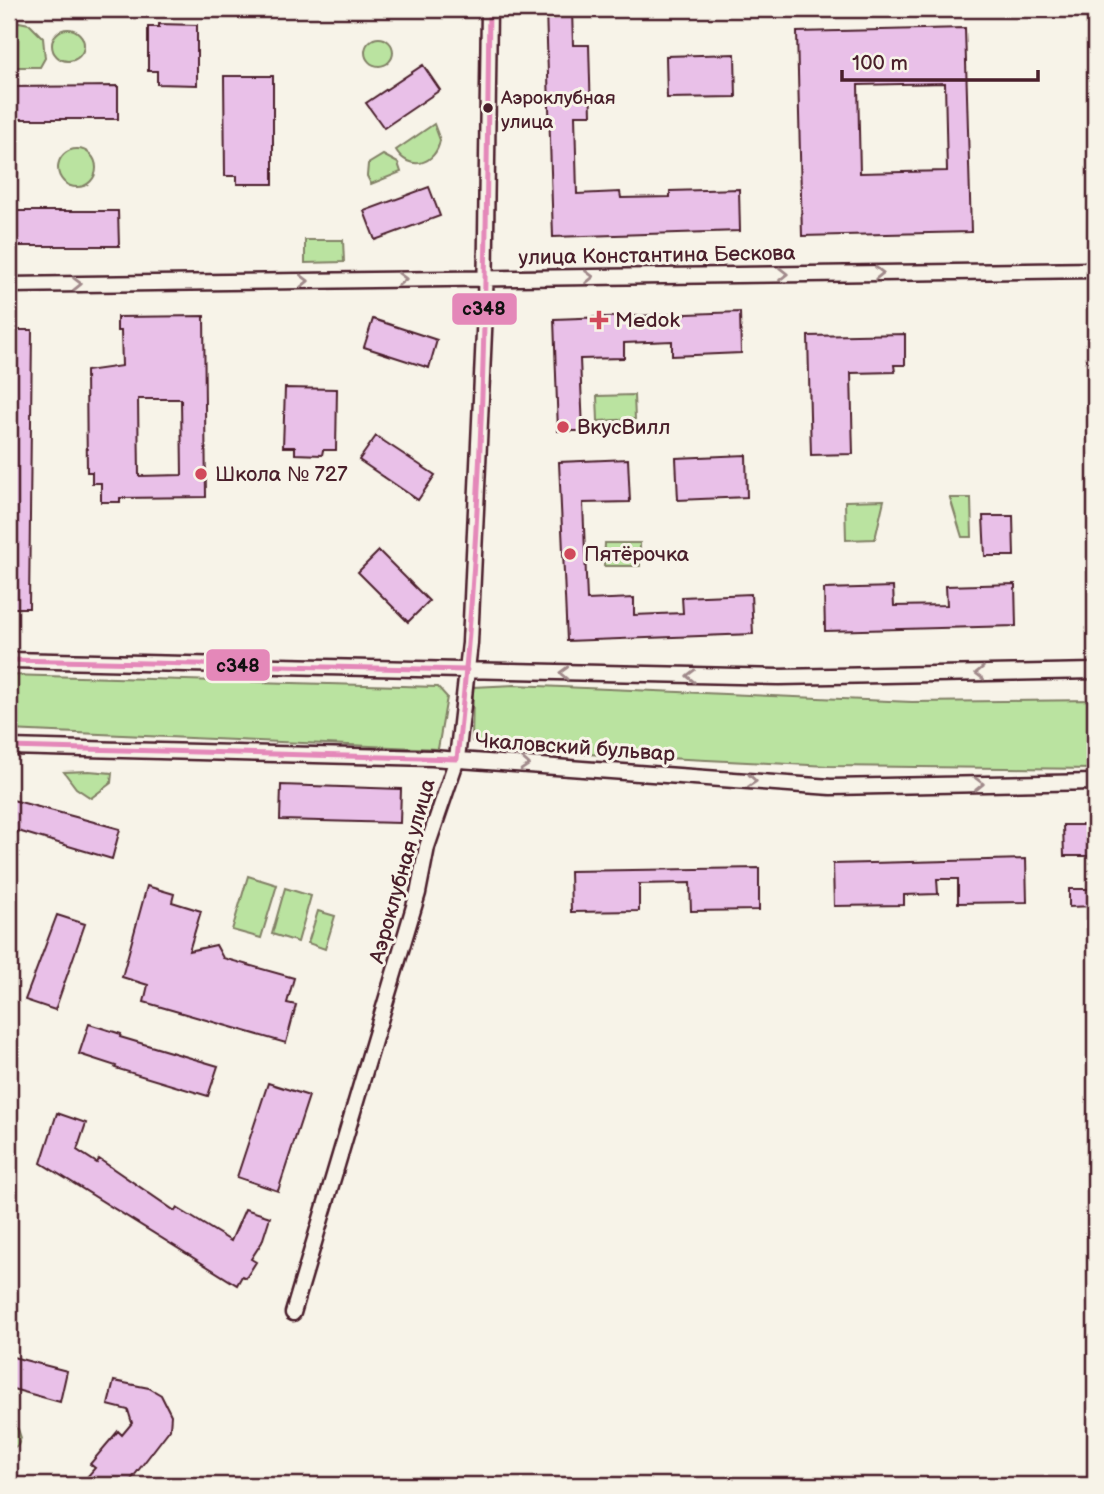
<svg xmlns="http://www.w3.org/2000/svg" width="1104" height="1494" viewBox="0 0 1104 1494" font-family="'Balsamiq Sans',sans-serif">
<rect width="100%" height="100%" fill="#f7f3e8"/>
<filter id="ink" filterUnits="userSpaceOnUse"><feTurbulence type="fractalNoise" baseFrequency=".0143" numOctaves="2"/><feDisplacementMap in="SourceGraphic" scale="14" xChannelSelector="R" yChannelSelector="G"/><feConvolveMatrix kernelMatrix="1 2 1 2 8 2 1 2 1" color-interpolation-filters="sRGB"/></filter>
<g filter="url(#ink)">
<path fill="#bae3a0" stroke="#828166" stroke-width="2" d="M19,22L29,24L43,38L45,58L40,67H9V23Z
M52 45a16 16 0 1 1 32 0a16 16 0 1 1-32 0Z
M365 52a14 14 0 1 1 28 0a14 14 0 1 1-28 0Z
M434,124L440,140C436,165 409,172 396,150Z
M58 168a19 19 0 1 1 38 0a19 19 0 1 1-38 0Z
M9,154C20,165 22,179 9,189Z
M383,155L398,163L401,172L371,184L367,176L368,164Z
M305,240H343L344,262L305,263Z
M634,395L635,419L598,421L597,396Z
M950,498H971L972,537H962Z
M884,500L875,539L846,540L845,501Z
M605,543H640V566H604Z
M9,675L438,687L447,697L438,749L9,730Z
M515,685L912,702L1095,700V769L829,766L484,749L472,741L473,687Z
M89,771L112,773L111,783L91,798L76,788L64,772Z
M248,876L277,885L261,938L232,930Z
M285,888L311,896L298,942L272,934Z
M318,911L335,916L325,949L308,943Z
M9,1426L18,1429L21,1438L18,1445L9,1450Z"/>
<path fill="#e9c0e8" stroke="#4a1f2b" stroke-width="2" fill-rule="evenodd" d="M546,9H572L573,45H589L591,115H575L577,194L620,192L621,198L670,197V191L739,189L740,231L553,237Z
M159,24L197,25V85L157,84V71H148V27H159Z
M965,28L971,232L802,236L797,32ZM945,83L947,171L860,173L858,85Z
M735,54L736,97L667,98L666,56Z
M423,65L440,90L384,128L366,103Z
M224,76H273V184H237V176H225Z
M118,86V119H9V87Z
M429,187L440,216L375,240L364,211Z
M9,211H118L119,246H9Z
M740,312L741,353L672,356V341L624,343V358L580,359L583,431H558L554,319Z
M204,316L206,497L120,498V502H101V483H92V472H87L86,371L122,366L121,331H117V317ZM138,399H181L182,475L139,476Z
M373,319L437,340L429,368L364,347Z
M9,330H32L29,608H9Z
M905,334V365H894L895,372L851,373L853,454L811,455L808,336Z
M285,388L337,389L336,450H323L322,455L295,454V447H283Z
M376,436L435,475L418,500L359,460Z
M746,455L747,497L678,500L676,458Z
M628,459L630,502L583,503L587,600L634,598V615L683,613L682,597L751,594L753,634L567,641L559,462Z
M983,516H1013L1014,556H985Z
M379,551L429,601L408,622L358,572Z
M1015,584L1016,626L825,631L824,589L893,587L894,606L947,605L946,586Z
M281,785L401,789L400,823L280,820Z
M9,799L120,829L112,859L18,831L17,833L9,831Z
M1063,825H1095V856H1064Z
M1026,859L1027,902L958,903V879H937L938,894L904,895V905L834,906L833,864Z
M759,868V910L691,911L690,883L639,884V911L571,912L570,871Z
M147,886L174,894L172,902L201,911L189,951L216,945L223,958L294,978L287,1003L296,1005L286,1043L144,1002L148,985L122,977Z
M1069,889H1095V906L1069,907Z
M57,915L85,924L55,1010L25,1000Z
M89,1024L121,1034L120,1037L218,1066L208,1096L115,1068L116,1066L79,1054Z
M268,1083L309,1096L278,1191L237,1177Z
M57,1113L86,1123L77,1150L97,1163L99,1159L175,1211L177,1208L231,1241L245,1209L270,1217L262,1242L251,1259L256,1262L246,1278L242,1276L237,1285L41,1163Z
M9,1356L67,1371L60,1402L9,1388Z
M114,1381L149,1388L161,1395L171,1415L170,1429L127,1485H80L95,1468L90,1464L118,1431L122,1435L132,1423L128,1410L108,1405Z"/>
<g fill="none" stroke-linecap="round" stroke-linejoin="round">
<defs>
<path id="street" d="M9,285L1095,270
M9,660L779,677L1095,671
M9,747L432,758L831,787L1095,782
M293,1313L418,893L427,847L457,759L470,643L485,310L489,9"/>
</defs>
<use href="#street" stroke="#4a1f2b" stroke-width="19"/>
<use href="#street" stroke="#f7f3e8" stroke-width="14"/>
<defs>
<path id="bus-1" d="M9,660L467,670
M9,747L457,759C485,510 486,259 489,9"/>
</defs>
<use href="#bus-1" stroke="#f7f3e8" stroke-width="10"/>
<use href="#bus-1" stroke="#e488b9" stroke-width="5"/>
</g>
<defs><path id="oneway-chevron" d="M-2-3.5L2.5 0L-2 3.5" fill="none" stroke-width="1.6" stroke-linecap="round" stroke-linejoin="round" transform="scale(1.75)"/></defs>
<g stroke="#a0898a">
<use href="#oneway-chevron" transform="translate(879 273) rotate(-1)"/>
<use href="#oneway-chevron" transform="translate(783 274)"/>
<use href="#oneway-chevron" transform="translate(589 277) rotate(-1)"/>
<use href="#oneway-chevron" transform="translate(402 279) rotate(-1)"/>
<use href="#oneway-chevron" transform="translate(304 281) rotate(-1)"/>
<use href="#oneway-chevron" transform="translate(77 284) rotate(-1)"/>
<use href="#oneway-chevron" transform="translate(564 673) rotate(-178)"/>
<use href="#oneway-chevron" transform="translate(980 673) rotate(179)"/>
<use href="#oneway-chevron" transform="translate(691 676) rotate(-179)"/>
<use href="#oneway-chevron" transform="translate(525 764) rotate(4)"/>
<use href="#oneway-chevron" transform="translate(752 781) rotate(4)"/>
<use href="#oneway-chevron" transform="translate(979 784) rotate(-1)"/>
</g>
</g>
<circle fill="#4a1f2b" stroke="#f7f3e8" stroke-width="2.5" cx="488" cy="108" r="6"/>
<g fill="#d1495b" stroke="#f7f3e8" stroke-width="2.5">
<path d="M595.5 309.5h7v7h7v7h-7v7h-7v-7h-7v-7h7z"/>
<circle cx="563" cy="427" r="7"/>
<circle cx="201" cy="474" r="7"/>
<circle cx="570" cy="554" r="7"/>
</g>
<g text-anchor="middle" stroke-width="6" stroke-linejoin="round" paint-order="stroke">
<g font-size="19" fill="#4a1f2b" stroke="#f7f3e8" text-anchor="start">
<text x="501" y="104">Аэроклубная<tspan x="501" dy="24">улица</tspan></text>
</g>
<g font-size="21" fill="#4a1f2b" stroke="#f7f3e8">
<text transform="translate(657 255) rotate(-1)" y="7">улица Константина Бескова</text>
<text transform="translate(575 747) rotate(4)" y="7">Чкаловский бульвар</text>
<text transform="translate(402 871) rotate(-74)" y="7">Аэроклубная улица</text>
</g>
<g font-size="21" fill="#4a1f2b" stroke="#f7f3e8" text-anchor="start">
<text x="615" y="327">Medok</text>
<text x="577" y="434">ВкусВилл</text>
<text x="215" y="481">Школа № 727</text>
<text x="584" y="561">Пятёрочка</text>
</g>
</g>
<g stroke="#f7f3e8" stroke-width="2.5">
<rect x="451" y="292" width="67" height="34" rx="7" fill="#e488b9"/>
<rect x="205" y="648" width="66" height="34" rx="7" fill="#e488b9"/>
</g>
<g font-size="19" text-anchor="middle" font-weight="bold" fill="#111">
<text x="484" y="315">с348</text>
<text x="238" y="672">с348</text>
</g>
<rect width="1104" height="1494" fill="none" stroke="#f7f3e8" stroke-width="35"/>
<rect x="18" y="18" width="1069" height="1459" fill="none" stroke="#4a1f2b" stroke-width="2.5" filter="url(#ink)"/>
<path d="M842 70v10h196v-10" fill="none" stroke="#4a1f2b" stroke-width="3.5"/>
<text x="852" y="70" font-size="21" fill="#4a1f2b" stroke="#f7f3e8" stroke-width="5" paint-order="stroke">100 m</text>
</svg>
